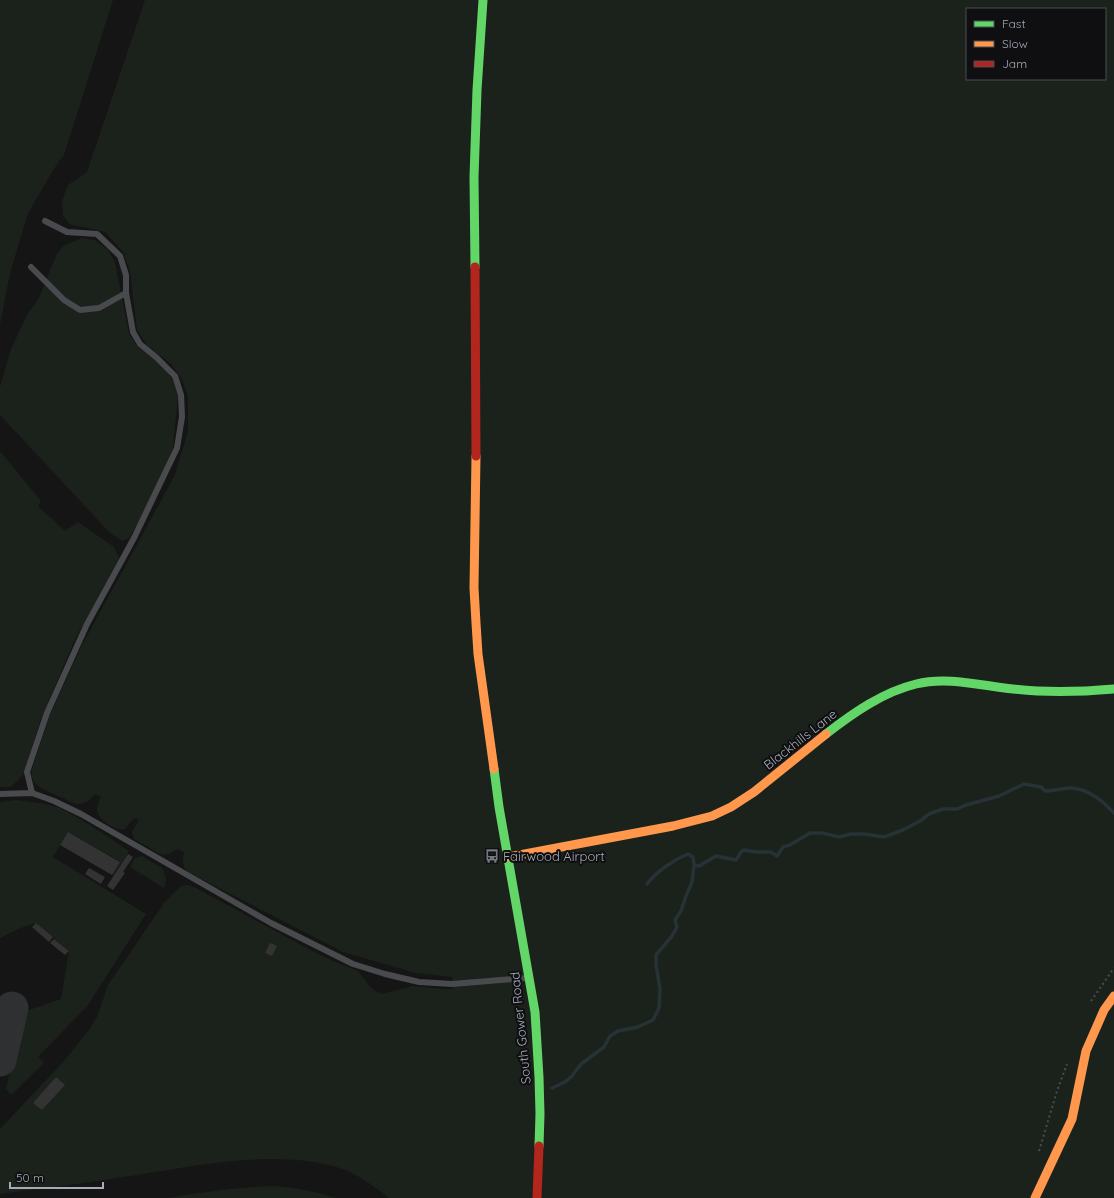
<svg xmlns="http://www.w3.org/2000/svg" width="1114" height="1198" viewBox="0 0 1114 1198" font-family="Quicksand,sans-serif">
<rect width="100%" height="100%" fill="#151515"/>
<path fill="#1b221b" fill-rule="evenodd" d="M0,0H113L64,155L57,164L28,213L10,273L0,325Z
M145,0H1114V1198H389C377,1188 357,1174 343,1169C276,1147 191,1167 123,1177C82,1184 41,1188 0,1194V1129L64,1061L89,1030L97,1017L108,985L164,903L181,886L187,885L194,887L318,954L338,963L358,971L370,987L377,992L382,994L413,986L444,989H453L452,977L416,973L343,952L188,872C182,866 182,859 184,852L177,849L171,853L162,855L134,839L132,832L139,820L134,818L125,829C116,831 97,820 97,809C97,805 100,800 101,797L95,794C91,799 87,803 79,804C72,804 65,798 58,796C47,790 28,786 32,769L50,715L81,647L175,475L188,431V397L182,379L171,364L147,345L137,330L130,271L123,252L105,232L69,224L63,215L62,201L68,185L87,172ZM967,9H1105V79H967Z
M81,238L95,240L107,249L115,262L129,334L138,347L156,359L172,378L178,396L173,447L162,475L143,515L129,538L122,541L110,533L0,415V387L11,349L27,315L39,298L56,256L62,247Z
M0,451L41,501L38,506L65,531L78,522L114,547L119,558L75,639L41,719L23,775L11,787H0Z
M16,800L40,803L60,808L90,825L129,851L114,875H112L120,861L68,832L53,857L146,914L88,1005L38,1057L44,1063L11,1095L6,1089L23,1012L61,999L69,951L36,923L23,927L0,938V802Z
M142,856L162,868C166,874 167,882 164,888L130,867L135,858Z
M274,1186C296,1188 315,1191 336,1198H168C204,1192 238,1187 274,1186Z"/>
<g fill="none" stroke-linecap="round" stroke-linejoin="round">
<path stroke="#273237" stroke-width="3.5" d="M647,884C656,872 673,860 688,854L693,857L694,865L699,866L716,856L736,860L741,852L744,850L756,852H771L777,856L783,847L790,845L810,833H822L839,837L851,834H864L884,837L903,830L920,821L929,814L943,809H957L966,805L999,796L1024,784L1041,787L1045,791C1053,791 1060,789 1068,788C1086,787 1102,800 1114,813
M552,1088L565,1082L572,1076L581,1064L604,1047L610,1036L618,1031L638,1027L653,1020L659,1008L660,989L656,965V955L672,936L677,927L675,920L681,911L686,896L692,882L694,865"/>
<path stroke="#2e3031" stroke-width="33" d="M0,1060L12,1008"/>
</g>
<path fill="#333334" d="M68,832L120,862L112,875L60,845Z
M128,854L133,857L123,872L125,873L113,890L107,886Z
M89,868L105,877L101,884L85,874Z
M36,923L53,937L49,942L32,927Z
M54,939L69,951L65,955L50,943Z
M270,943L277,946L272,956L265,953Z
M56,1077L65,1085L42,1110L33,1103Z"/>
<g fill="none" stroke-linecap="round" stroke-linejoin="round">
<path stroke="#4b4c50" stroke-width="2" stroke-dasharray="2 3" stroke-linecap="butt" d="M1091,1001L1114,968
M1039,1151L1057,1091L1067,1064"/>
<path stroke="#494a4e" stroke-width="6" d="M31,267L64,300L80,310L99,308L126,293
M32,793L27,772L47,713L87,624L134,538L177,448L182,417L181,395L175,376L156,357L140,344L133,332L126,293V275L120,256L97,234L67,232L45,221
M0,794L32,793L54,801L81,814L271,923L353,964L385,974L419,982L452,984L526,978"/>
<path stroke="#63d668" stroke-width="9" d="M475,267L474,177L477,90L483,0
M826,734C853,713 883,692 916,684C948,676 982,686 1013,689C1047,693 1080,692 1114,689
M494,769L499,807L535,1012L539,1077L540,1114L539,1146"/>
<path stroke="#ff974d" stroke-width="9" d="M476,456L474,588L476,623L478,654L494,769
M508,857L673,826L712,816L731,807L754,792L826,734
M1035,1198L1072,1119L1086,1051L1104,1010L1114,996"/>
<path stroke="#b3261e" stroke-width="9" d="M475,267L476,456
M537,1198L539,1146"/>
</g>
<defs>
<symbol id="bus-bare" viewBox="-9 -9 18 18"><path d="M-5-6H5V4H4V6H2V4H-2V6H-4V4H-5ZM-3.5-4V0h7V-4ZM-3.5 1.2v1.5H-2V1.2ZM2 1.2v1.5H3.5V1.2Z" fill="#73777e" stroke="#0f0f11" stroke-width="2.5" paint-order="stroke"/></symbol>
</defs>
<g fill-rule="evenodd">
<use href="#bus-bare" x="482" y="846" width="20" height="20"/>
</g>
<g text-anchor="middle" stroke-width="4" stroke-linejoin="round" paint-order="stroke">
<g font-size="13" fill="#a5acb7" stroke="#0f0f11">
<text transform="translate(800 739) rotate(-38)" y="5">Blackhills Lane</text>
<text transform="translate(520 1028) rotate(-96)" y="5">South Gower Road</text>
</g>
<g font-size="13" fill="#a5acb7" stroke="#0f0f11" text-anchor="start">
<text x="503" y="861">Fairwood Airport</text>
</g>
</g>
<rect x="966" y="8" width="140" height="72" fill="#0f0f11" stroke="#4b4e53"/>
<rect x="974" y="21" width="20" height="6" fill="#63d668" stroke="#4b4e53"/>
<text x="1002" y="28" font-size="12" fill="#a5acb7">Fast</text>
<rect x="974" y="41" width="20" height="6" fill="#ff974d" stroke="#4b4e53"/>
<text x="1002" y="48" font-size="12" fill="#a5acb7">Slow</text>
<rect x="974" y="61" width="20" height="6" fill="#b3261e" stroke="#4b4e53"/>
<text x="1002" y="68" font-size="12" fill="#a5acb7">Jam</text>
<path d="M10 1182v6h93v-6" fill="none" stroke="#a5acb7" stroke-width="2"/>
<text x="16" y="1182" font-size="12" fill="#a5acb7" stroke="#0f0f11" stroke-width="3" paint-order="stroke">50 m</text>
</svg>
